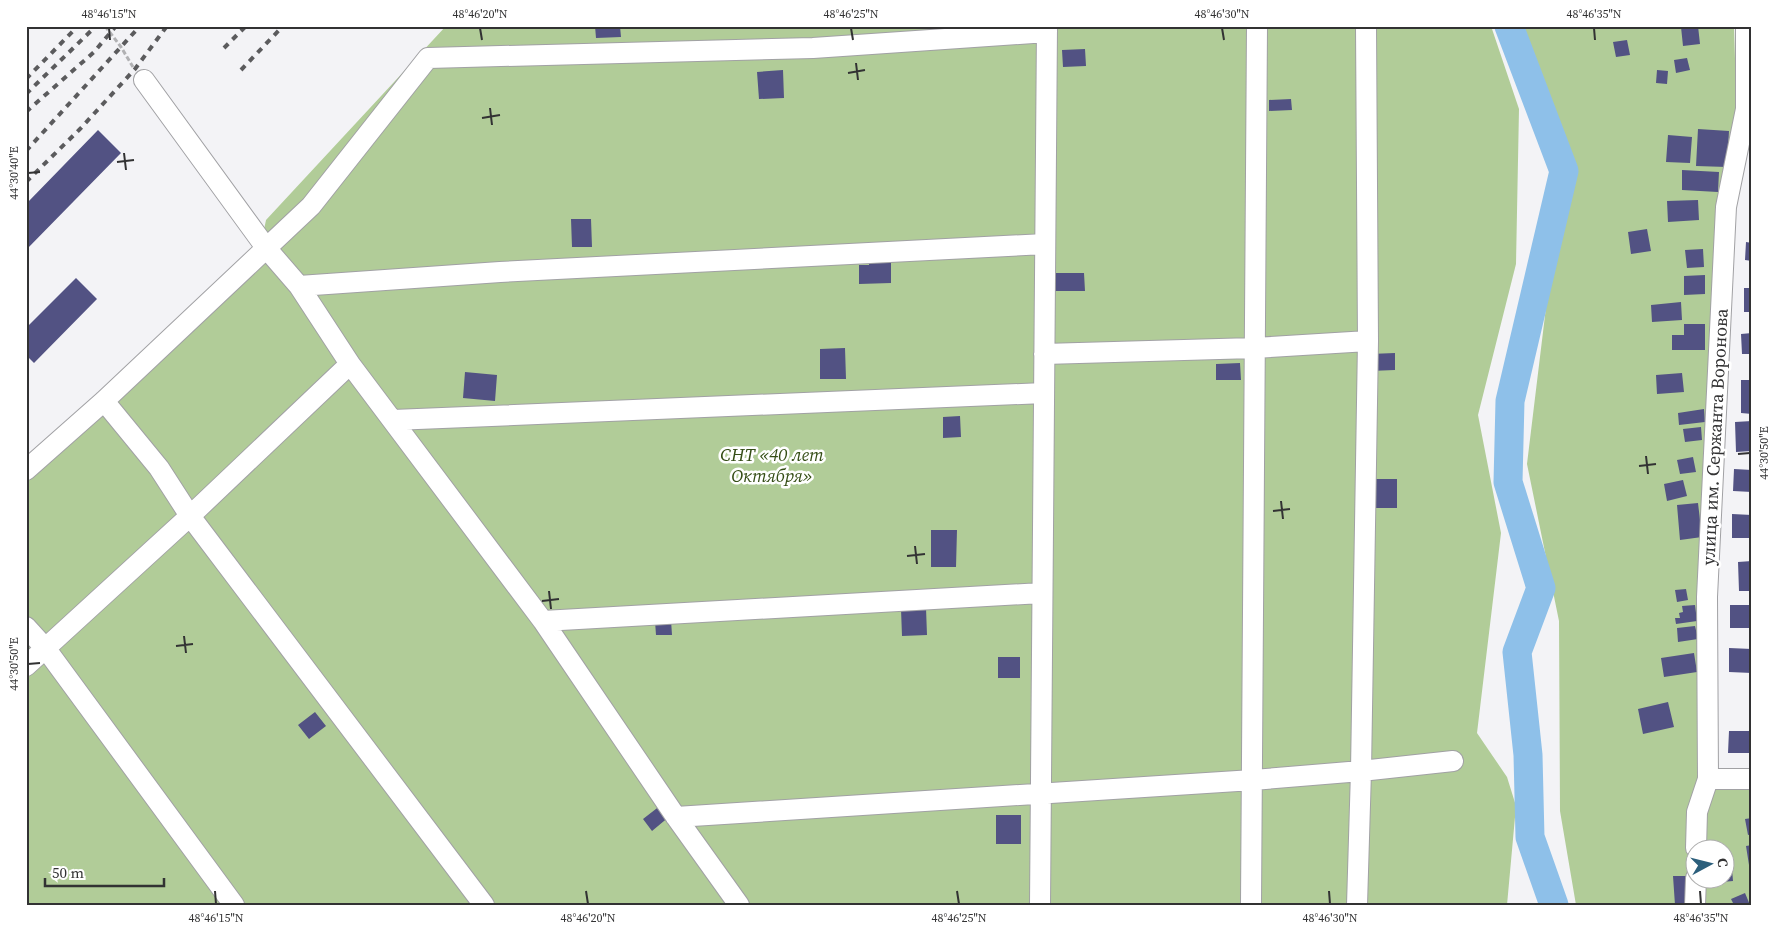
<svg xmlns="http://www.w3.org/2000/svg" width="1778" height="931" viewBox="0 0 1778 931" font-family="'Source Serif 4',serif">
<rect width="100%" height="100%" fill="#f3f3f6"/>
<path fill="#b1cc98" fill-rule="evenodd" d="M446,26H1491L1519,109L1516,264L1478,415L1501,533L1477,733L1507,777L1516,806L1507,905H26V465L260,249L266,220Z
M1519,26H1734L1737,124L1704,769L1752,777V905H1576L1560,811L1559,621L1527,464L1564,159ZM1696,848H1726V878H1696Z"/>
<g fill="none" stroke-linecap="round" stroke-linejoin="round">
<path stroke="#8ec0e9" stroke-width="29" d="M1509,26L1564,171L1510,401L1508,482L1541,588L1517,652L1528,755L1530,837L1554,905"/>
</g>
<path fill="#525283" d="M595,26H620L621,37L596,38Z
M1698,26L1700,44L1683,46L1681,27Z
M1627,40L1630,55L1616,57L1613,42Z
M1085,49L1086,66L1063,67L1062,50Z
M1687,58L1690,70L1676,73L1674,60Z
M783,70L784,98L759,99L757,72Z
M1657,70L1668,71L1667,84L1656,83Z
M1291,99L1292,110L1269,111V100Z
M1698,129L1729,131L1727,167L1696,166Z
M98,130L121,153L26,250V201L28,202Z
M1668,135L1692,137L1690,163L1666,162Z
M1682,170L1719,172L1718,192L1682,190Z
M1698,200L1699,220L1668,222L1667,201Z
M571,219H591L592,247H572Z
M1647,229L1651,251L1631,254L1628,232Z
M1746,242L1752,243V261L1745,260Z
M1703,249L1704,267L1687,268L1685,250Z
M891,257V283L859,284V265H869V258Z
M1053,273H1084L1085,291H1053Z
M1705,275V294L1684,295V276Z
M76,278L97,299L34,363L26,355V328Z
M1744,288H1752V312H1744Z
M1681,302L1682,320L1652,322L1651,305Z
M1684,324H1705V350H1672V335H1684Z
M1752,333V354H1742L1741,334Z
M845,348L846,379H820V349Z
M1395,353V370L1370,371V354Z
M1240,363L1241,380H1216V364Z
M465,372L497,375L495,401L463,398Z
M1682,373L1684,392L1657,394L1656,375Z
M1741,380H1752V414L1741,413Z
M1704,409L1705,422L1679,425L1678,413Z
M960,416L961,437L943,438V417Z
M1752,421V451L1736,452L1735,422Z
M1701,427L1702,440L1685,442L1683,429Z
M1693,457L1696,472L1680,474L1677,460Z
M1734,469L1752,470V492L1733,491Z
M1370,479H1397V508H1370Z
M1683,480L1687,496L1667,501L1664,484Z
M1698,503L1702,537L1680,540L1677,505Z
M1732,514L1752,515V538H1732Z
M931,530H957L956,567H931Z
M1752,561V591H1739L1738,562Z
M1686,589L1688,600L1677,602L1675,590Z
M1695,605L1697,621L1676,624L1675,618H1680L1679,613L1683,612L1682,606Z
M1730,605H1752V628H1730Z
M926,608L927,635L902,636L901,609Z
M671,620L672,635H656L655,621Z
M1695,626L1698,639L1678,642L1677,628Z
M1729,648L1752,649V673L1729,672Z
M1694,653L1697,672L1664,677L1661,658Z
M998,657H1020V678H998Z
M1668,702L1674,727L1643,734L1638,709Z
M315,712L326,726L309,739L298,725Z
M1729,731H1752V753H1728Z
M661,805L670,816L652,831L643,819Z
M996,815H1021V844H996Z
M1752,818V834L1748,835L1745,819Z
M1752,845V865H1749L1746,846Z
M1726,857H1731L1733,881L1710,883L1709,878H1726Z
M1673,876H1690L1691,905H1675Z
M1745,893L1750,905H1729L1733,903L1731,899Z"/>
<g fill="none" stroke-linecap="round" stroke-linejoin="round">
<defs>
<path id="minor" d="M144,80L267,249L299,286L350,364L543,621L676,817L739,905
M299,286L500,272L1045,244
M1044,354L1254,348L1368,341
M104,401L159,468L190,516L484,905
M393,420L1044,393
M26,470L104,401L311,206L428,58L813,48L1047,32
M543,621L1042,593
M26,627L46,649L234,905
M26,666L190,516L350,364
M1708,779H1752
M676,817L1253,780L1361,771L1453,761
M1696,848L1697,812L1708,779L1707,597L1726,207L1746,109V26
M1040,905L1047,26
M1251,905L1257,26
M1357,905L1361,771L1368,341L1366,26
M1695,905L1696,878"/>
</defs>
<use href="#minor" stroke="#a1a1a4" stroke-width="22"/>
<path stroke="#b1b1b3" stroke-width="3" stroke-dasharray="5 2.5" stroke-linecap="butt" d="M105,26L121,47L133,67"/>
<use href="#minor" stroke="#fff" stroke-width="20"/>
<path stroke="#5b5b5d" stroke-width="4" stroke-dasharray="6 6" stroke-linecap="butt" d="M209,27L210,26
M26,29L29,26
M224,48L246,26
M241,70L283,26
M26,79L78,26
M26,94L96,26
M26,112L94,52L116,26
M26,151L140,26
M26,182L80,129L135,69L167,26"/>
</g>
<path fill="none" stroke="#323233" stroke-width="2" d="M109,28L110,40M480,28L482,40M851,28L853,40M1222,28L1224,40M1594,28L1595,40M856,63L858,80M848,73L865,70M490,108L492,125M482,118L500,115M124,153L126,170M117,162L134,160M28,173L40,172M1738,454L1750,453M1646,456L1648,474M1639,466L1656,464M1281,501L1283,519M1273,511L1290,509M915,546L917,564M907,556L925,554M549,591L551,609M542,601L559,599M184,636L186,653M176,646L193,644M28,664L40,663M215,891L216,904M586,891L588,904M957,891L959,904M1329,891L1330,904M1700,891L1701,904"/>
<g text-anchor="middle" stroke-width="5" stroke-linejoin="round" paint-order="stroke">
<g font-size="18" fill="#323233" stroke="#fff">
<text transform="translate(1715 437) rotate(-87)" y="6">улица им. Сержанта Воронова</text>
</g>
<g font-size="18" font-style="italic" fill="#344d15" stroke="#fff">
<text x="772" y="461">СНТ «40 лет<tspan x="772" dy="21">Октября»</tspan></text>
</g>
</g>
<rect width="1778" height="931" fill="none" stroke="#ffffff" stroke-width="55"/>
<g transform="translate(1710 864) rotate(83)"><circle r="24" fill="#ffffff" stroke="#adadad"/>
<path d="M0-4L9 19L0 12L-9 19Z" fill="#2c5f7c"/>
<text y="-8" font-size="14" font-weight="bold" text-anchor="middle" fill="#323233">С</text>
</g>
<path d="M45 878v8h119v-8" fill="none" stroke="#323233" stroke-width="2.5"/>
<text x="52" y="878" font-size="15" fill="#323233" stroke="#ffffff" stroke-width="4" paint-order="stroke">50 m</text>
<rect x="28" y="28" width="1722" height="876" fill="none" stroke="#323233" stroke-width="2"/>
<g font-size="12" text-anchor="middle" fill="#323233">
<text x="109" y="18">48°46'15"N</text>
<text x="480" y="18">48°46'20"N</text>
<text x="851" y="18">48°46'25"N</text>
<text x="1222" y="18">48°46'30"N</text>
<text x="1594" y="18">48°46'35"N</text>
<text transform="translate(14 173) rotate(-90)" y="4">44°30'40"E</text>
<text transform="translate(1764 453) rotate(-90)" y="4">44°30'50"E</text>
<text transform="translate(14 664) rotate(-90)" y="4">44°30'50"E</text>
<text x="216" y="922">48°46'15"N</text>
<text x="588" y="922">48°46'20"N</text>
<text x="959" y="922">48°46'25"N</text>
<text x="1330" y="922">48°46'30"N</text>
<text x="1701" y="922">48°46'35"N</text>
</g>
</svg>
